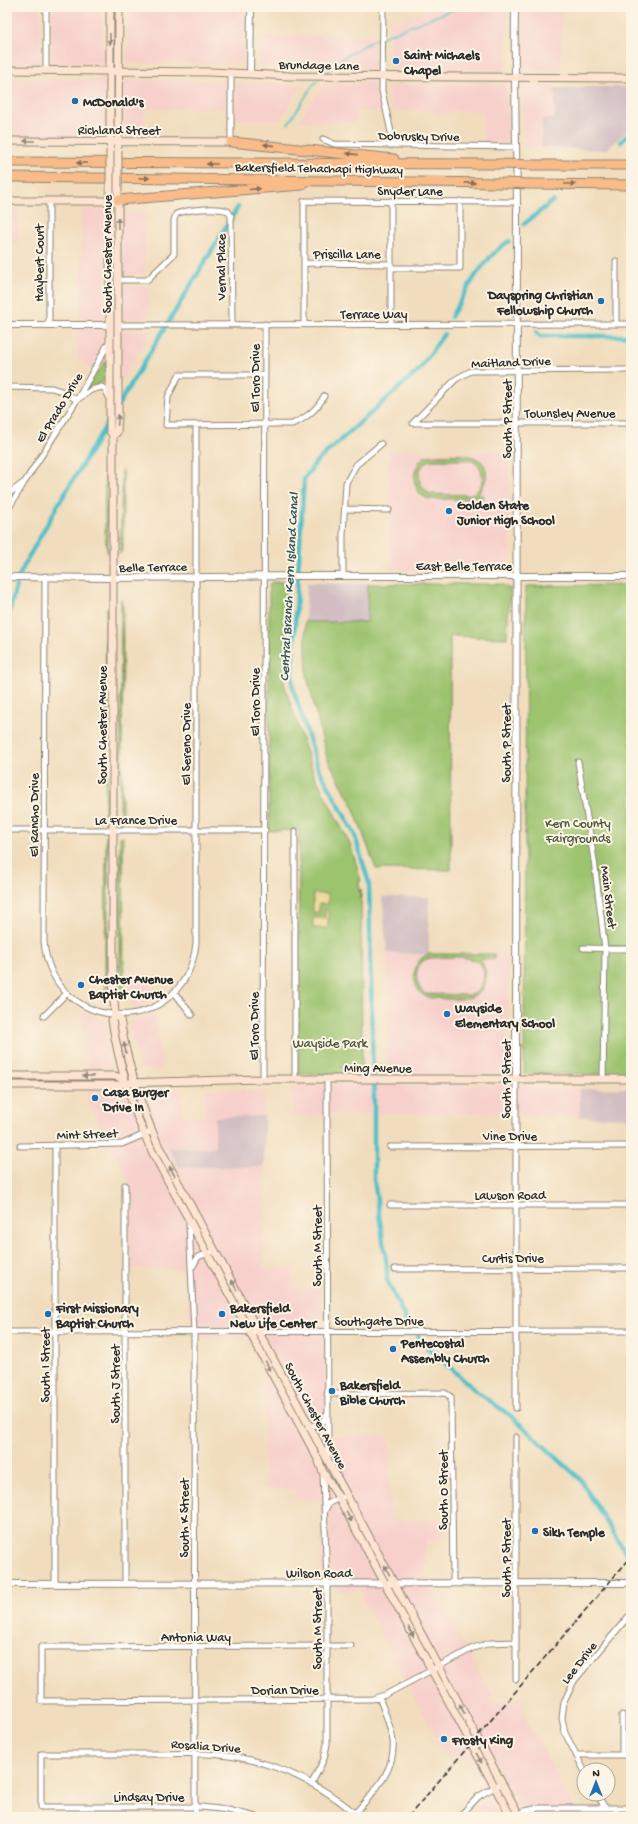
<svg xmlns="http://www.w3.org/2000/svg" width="638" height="1824" viewBox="0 0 638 1824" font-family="'Gochi Hand',sans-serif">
<rect width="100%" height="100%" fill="#fcf5e5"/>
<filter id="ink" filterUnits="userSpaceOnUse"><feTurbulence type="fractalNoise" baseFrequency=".025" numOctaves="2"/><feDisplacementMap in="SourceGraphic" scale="8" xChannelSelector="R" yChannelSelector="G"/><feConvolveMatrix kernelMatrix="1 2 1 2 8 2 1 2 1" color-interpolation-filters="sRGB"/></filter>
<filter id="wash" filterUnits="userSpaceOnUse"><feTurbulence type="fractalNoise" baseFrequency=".012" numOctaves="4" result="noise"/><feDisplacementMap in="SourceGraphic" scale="16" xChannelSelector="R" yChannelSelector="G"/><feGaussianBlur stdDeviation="0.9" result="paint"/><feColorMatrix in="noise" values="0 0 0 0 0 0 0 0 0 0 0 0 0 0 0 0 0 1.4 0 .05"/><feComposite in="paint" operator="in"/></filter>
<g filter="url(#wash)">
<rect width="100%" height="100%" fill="#f1ddbd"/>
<path fill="#f7d0cb" d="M7,7H41L40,64L7,63Z
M51,7H103V63H51Z
M128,7H244V63L127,64Z
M432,7H507L506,70L390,69V23Z
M522,7H561V70H522Z
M258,36H375L374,69L258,66Z
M7,79L105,80V132L99,137L7,136Z
M124,80H225V109L145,108V137L129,136L125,130Z
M357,81L375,83L376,95L381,111H357L356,122L298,121L323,85H356Z
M236,82H238L303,84L280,120H236Z
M391,85H506L509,141L505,143H484L483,111H453V113H436V111H391L388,88Z
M521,85L555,86V119H542V147H524Z
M7,209H18V243H7Z
M81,209H102L105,211V243H107L103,344L100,353L91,369L77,357L78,331L81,319Z
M145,211V274L122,275V214Z
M124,286H149V319H124Z
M124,330H152L121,382V332Z
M389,451L509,452L510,569L390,570Z
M387,953L508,954V1074H387Z
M150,975L151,1003L138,1008L132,1005L130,976Z
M80,1011L103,1021L107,1047L112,1065L111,1069H88Z
M155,1014L162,1069H142L140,1068L129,1023L131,1021Z
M293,1085H525L536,1089H580V1117H536L510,1113L333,1114L321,1116H293Z
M87,1090H182V1116L205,1117L206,1090H264V1116L215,1117V1148H169L179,1167H264V1268H293V1288H321L328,1436L390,1435V1520H447V1541H425L424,1576L497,1703L524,1698V1714L579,1817H476L471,1812L486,1797L488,1790L479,1772L470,1758H447L363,1601V1591H338L321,1568V1500L294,1499V1489H264V1368L247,1337L201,1338L188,1314V1269H131L129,1226L130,1184L89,1104L86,1097Z"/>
<path fill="#d2bec2" d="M580,87H631V118L626,132L606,150L542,147V119H555V88H580Z
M307,583L368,584L367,622H305Z
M382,897H429V954L387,953Z
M631,1088V1118L580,1117V1089Z
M264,1116V1167H179L169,1148H215V1117Z"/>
<path fill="#9cc36e" stroke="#64774c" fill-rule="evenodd" d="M105,362L107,363V382L96,384L83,393Z
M426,456C436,455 464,453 473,457C492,463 488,483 477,495H483V499H430C410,495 410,465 426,456ZM429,460H470C487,466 487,491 468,495L430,494C417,485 414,470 429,460Z
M106,469L108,470V553C104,549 104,477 106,469Z
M122,469L123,473V547L120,554Z
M271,582H288L284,684L314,774L351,846L361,881H359L360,899L361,889L362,1074H298L299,830L270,831L269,824V586Z
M368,584H501L510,589L507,638L450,636L451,870L376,869L352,804L327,758L307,677L305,622H367Z
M631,585V1074H524L526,586Z
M121,599L123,607L122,824H120Z
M106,608H108V824H105Z
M106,836L108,837V992H105Z
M123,836L124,997H121L120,981V837Z
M430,954H494V959H480C485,966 487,974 485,983C480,1005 448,998 431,998C409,995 409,958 430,954ZM430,958C448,958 491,950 483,982C481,988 477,993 471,995L425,994C414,985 412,962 430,958Z"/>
<path fill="#eeda9e" stroke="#8c8264" d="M313,894H328V904H319V912H313Z
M325,910H328V928H313V918H325Z"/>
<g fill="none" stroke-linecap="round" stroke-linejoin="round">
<path stroke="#50bfc6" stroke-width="1.5" d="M325,74L341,59L372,41L460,7
M288,124L313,85L319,79"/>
<path stroke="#50bfc6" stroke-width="4.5" d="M621,142L631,132
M524,224L553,201
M451,317C467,289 482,259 509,241
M536,332L540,336H631
M7,621L18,578L27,560L59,503L238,207
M373,1076L369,883L354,833L318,767L293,688L292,673L304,479L316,462L419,370L444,334
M374,1083V1180L387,1267V1280L409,1326
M418,1336L425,1345L477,1392L511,1416L580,1479L627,1555"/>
</g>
</g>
<g filter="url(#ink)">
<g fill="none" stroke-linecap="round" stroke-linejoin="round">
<defs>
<path id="minor" d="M383,7L382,91L391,132V146
M46,70V7
M323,139L334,144L516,147
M231,142V73
M49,201V325
M304,263L391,264
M391,268H460V201
M118,280H147L174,254V220L176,214C188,209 216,207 228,211L231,216L232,324
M304,324V201L517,202
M391,324V201
M616,324V261
M118,325L631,324
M265,375H179L168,397L166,425L292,424C305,419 318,409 324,396
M7,387L52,388L64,392L77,400L91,390L102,387L105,389L109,397
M413,423L456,379L471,371L631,370
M413,423H631
M7,495L23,483
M345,509L389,510
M7,511L24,483L77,400L109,342
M45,576L44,942C53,1038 186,1039 196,943V425
M343,576V535L346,483L356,465L381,444
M578,762L594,860L605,949L603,1079
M7,830H265
M583,948L631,949
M174,992L192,1015
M44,1016L67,993
M263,1079L265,324
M295,1079V831
M327,1079L328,1459
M20,1146L122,1144L152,1131
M390,1147L631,1146
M390,1205H631
M189,1223L194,1332L195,1817
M193,1266L198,1257L215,1251
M395,1269L631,1268
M7,1332L631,1331
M327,1394L445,1393L451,1397L453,1583
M516,1408V1079
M308,1427L322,1423L326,1415
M325,1510L329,1503L347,1495
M55,1584V1145
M125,1584V1185
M351,1646L41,1647V1701L372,1699L385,1695L473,1648L490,1643L516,1642
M516,1679V1437
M622,1715V1755
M576,1755H631
M584,1770L565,1733L562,1718L564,1702L574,1681L628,1617L631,1622
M312,1783L324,1759L327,1744V1583L323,1474
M597,1794L605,1808
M256,1817L228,1810L201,1807H41V1754C77,1754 112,1754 147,1754C172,1754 196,1752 220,1755C271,1760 316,1781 355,1813
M352,1817C370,1795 396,1773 393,1741C391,1726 384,1711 379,1697
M459,1817L479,1796L502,1783
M514,1817L525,1811L539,1808H631"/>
<path id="tertiary" d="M515,7C514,72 516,137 517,202L516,1079
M250,74L251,7
M7,325H110
M300,576H631
M7,577L112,578L297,576
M7,1584L631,1583"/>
<path id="secondary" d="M7,70L210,72L290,76L631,78
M7,141L231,142
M110,145V7
M118,146L119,7
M110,192V431L113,436V983L115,1015L120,1019C127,1064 140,1105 159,1147L520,1817
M7,201H115
M113,436L117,432L118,416V195
M115,1015L112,1020C119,1066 132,1109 152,1151L318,1459L323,1472L339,1498L511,1817
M7,1076H115L121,1078L125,1083
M7,1085H120L125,1083L263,1079H631"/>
<path id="motorway" d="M231,142L394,159
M7,162L501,164
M532,165H631
M7,177L500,183
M531,184L631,185
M118,200L302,185"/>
</defs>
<use href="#minor" stroke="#8e8474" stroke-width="7"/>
<use href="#tertiary" stroke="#8e8474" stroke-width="8"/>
<use href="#secondary" stroke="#8e8474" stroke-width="9"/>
<use href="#motorway" stroke="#8e8474" stroke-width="11"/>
<use href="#minor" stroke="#fff" stroke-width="5"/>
<use href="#tertiary" stroke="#fff" stroke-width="6"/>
<use href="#secondary" stroke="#fde4d0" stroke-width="7"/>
<use href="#motorway" stroke="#f9bc89" stroke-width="9"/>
<path stroke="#2b2b2b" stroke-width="1.5" stroke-dasharray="6 3" stroke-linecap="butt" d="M408,1817L631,1557"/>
<defs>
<path id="secondary-bridge" d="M110,192V150
M118,192V150"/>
<path id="motorway-bridge" d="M501,164L532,165
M500,183L531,184"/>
</defs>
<use href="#secondary-bridge" stroke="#8e8474" stroke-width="9" stroke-linecap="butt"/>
<use href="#motorway-bridge" stroke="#8e8474" stroke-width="11" stroke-linecap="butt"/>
<use href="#secondary-bridge" stroke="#fde4d0" stroke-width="7"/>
<use href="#motorway-bridge" stroke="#f9bc89" stroke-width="9"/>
</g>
<defs><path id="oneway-solid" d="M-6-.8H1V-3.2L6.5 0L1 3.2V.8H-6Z"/></defs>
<g fill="#94887e">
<use href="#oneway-solid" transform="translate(110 39) rotate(90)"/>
<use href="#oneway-solid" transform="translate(29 141) rotate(180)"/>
<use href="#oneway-solid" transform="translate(118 223) rotate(-90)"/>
<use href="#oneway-solid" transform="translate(118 420) rotate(-87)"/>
<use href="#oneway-solid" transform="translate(125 1048) rotate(-101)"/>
<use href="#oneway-solid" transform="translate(88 1076) rotate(-180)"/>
<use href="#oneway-solid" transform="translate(172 1171) rotate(-119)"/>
<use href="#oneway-solid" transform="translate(234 1285) rotate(-118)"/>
<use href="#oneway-solid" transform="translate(268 1366) rotate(62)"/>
<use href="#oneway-solid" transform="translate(349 1517) rotate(62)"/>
<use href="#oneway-solid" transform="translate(387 1570) rotate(-118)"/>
<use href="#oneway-solid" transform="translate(411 1632) rotate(62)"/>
<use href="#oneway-solid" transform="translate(462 1709) rotate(-118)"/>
<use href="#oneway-solid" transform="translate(479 1758) rotate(61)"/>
</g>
<g fill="#886c55">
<use href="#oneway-solid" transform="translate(269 145) rotate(-174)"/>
<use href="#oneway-solid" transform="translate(352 154) rotate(-174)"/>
<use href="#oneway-solid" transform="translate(82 163) rotate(-180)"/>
<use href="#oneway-solid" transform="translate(212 164) rotate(-180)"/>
<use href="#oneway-solid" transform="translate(144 178) rotate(1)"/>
<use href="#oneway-solid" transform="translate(470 183) rotate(1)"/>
<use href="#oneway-solid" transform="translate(570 184)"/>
<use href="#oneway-solid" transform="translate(255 189) rotate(-5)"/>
</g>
</g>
<g fill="#1f6fb2" stroke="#fcf5e5" stroke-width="1.5">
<circle cx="396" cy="61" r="4"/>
<circle cx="75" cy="101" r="4"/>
<circle cx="601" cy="301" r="4"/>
<circle cx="449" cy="511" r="4"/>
<circle cx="81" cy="985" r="4"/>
<circle cx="447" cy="1014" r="4"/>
<circle cx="95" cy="1098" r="4"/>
<circle cx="48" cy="1314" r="4"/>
<circle cx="222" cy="1314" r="4"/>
<circle cx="393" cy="1349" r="4"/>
<circle cx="332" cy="1391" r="4"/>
<circle cx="535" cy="1531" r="4"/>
<circle cx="444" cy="1739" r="4"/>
</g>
<g text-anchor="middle" stroke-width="4" stroke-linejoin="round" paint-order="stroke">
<g font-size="13" font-weight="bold" fill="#2b2b2b" stroke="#fcf5e5" text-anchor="start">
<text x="404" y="59">Saint Michaels<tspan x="404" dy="15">Chapel</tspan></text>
<text x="83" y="106">McDonald's</text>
<text x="593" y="299" text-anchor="end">Dayspring Christian<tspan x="593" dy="15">Fellowship Church</tspan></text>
<text x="457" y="509">Golden State<tspan x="457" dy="15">Junior High School</tspan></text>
<text x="89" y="983">Chester Avenue<tspan x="89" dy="15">Baptist Church</tspan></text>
<text x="455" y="1012">Wayside<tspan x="455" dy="15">Elementary School</tspan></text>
<text x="103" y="1096">Casa Burger<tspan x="103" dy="15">Drive In</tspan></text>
<text x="56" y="1312">First Missionary<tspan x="56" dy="15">Baptist Church</tspan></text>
<text x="230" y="1312">Bakersfield<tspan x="230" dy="15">New Life Center</tspan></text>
<text x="401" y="1347">Pentecostal<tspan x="401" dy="15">Assembly Church</tspan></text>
<text x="340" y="1389">Bakersfield<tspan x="340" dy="15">Bible Church</tspan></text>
<text x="543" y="1536">Sikh Temple</text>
<text x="452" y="1744">Frosty King</text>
</g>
<g font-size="13" fill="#2b2b2b" stroke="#fcf5e5">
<text transform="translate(319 64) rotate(1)" y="5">Brundage Lane</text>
<text x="119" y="134">Richland Street</text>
<text transform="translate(419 135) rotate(1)" y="5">Dobrusky Drive</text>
<text transform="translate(319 167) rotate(1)" y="5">Bakersfield Tehachapi Highway</text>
<text x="410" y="195">Snyder Lane</text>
<text x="347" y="258">Priscilla Lane</text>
<text transform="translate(106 254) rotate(-90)" y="5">South Chester Avenue</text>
<text transform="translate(38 263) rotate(-90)" y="5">Haybert Court</text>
<text transform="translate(220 267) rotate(-90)" y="5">Vernal Place</text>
<text x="374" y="318">Terrace Way</text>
<text transform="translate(511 361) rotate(-2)" y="5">Maitland Drive</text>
<text transform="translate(254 378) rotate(-90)" y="5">El Toro Drive</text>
<text transform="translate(58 407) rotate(-59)" y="5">El Prado Drive</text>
<text x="570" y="417">Townsley Avenue</text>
<text transform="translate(506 419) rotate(-90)" y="5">South P Street</text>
<text x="464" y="570">East Belle Terrace</text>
<text transform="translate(153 566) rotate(-1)" y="5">Belle Terrace</text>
<text transform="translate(254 702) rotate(-90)" y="5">El Toro Drive</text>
<text transform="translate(101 725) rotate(-90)" y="5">South Chester Avenue</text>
<text transform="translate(505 743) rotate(-90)" y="5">South P Street</text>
<text transform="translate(185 744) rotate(-90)" y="5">El Sereno Drive</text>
<text transform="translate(33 815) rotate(-90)" y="5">El Rancho Drive</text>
<text x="136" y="824">La France Drive</text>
<text transform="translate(610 897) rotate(83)" y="5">Main Street</text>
<text transform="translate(253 1026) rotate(-90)" y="5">El Toro Drive</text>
<text x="378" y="1072">Ming Avenue</text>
<text transform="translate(505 1079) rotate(-90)" y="5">South P Street</text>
<text transform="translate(87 1133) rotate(-2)" y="5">Mint Street</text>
<text x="510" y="1140">Vine Drive</text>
<text x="510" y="1199">Lawson Road</text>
<text transform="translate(316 1246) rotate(-90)" y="5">South M Street</text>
<text x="513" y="1262">Curtis Drive</text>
<text x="379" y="1325">Southgate Drive</text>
<text transform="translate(44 1365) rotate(-90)" y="5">South I Street</text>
<text transform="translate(114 1384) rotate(-90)" y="5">South J Street</text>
<text transform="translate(317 1415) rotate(62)" y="5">South Chester Avenue</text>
<text transform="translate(442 1490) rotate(-90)" y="5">South O Street</text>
<text transform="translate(183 1518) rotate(-90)" y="5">South K Street</text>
<text transform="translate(505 1558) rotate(-90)" y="5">South P Street</text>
<text x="319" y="1577">Wilson Road</text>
<text transform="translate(316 1629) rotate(-90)" y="5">South M Street</text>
<text x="196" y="1641">Antonia Way</text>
<text transform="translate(578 1662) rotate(-52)" y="5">Lee Drive</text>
<text x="285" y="1694">Dorian Drive</text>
<text transform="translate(206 1745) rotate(4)" y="5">Rosalia Drive</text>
<text x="149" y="1801">Lindsay Drive</text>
</g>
<g font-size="13" fill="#4d593f" stroke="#fcf5e5">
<text x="578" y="827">Kern County<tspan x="578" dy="15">Fairgrounds</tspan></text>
<text x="330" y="1047">Wayside Park</text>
</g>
<g font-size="14" font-style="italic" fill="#36575a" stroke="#fcf5e5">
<text transform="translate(288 587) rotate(-87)" y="5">Central Branch Kern Island Canal</text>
</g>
</g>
<rect width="638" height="1824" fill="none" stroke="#fcf5e5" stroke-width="24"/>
<g transform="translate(596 1782)"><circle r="19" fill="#fcf5e5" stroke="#a8a49b"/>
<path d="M0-3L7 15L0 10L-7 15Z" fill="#1f6fb2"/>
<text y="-6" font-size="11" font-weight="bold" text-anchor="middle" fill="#2b2b2b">N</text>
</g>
</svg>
